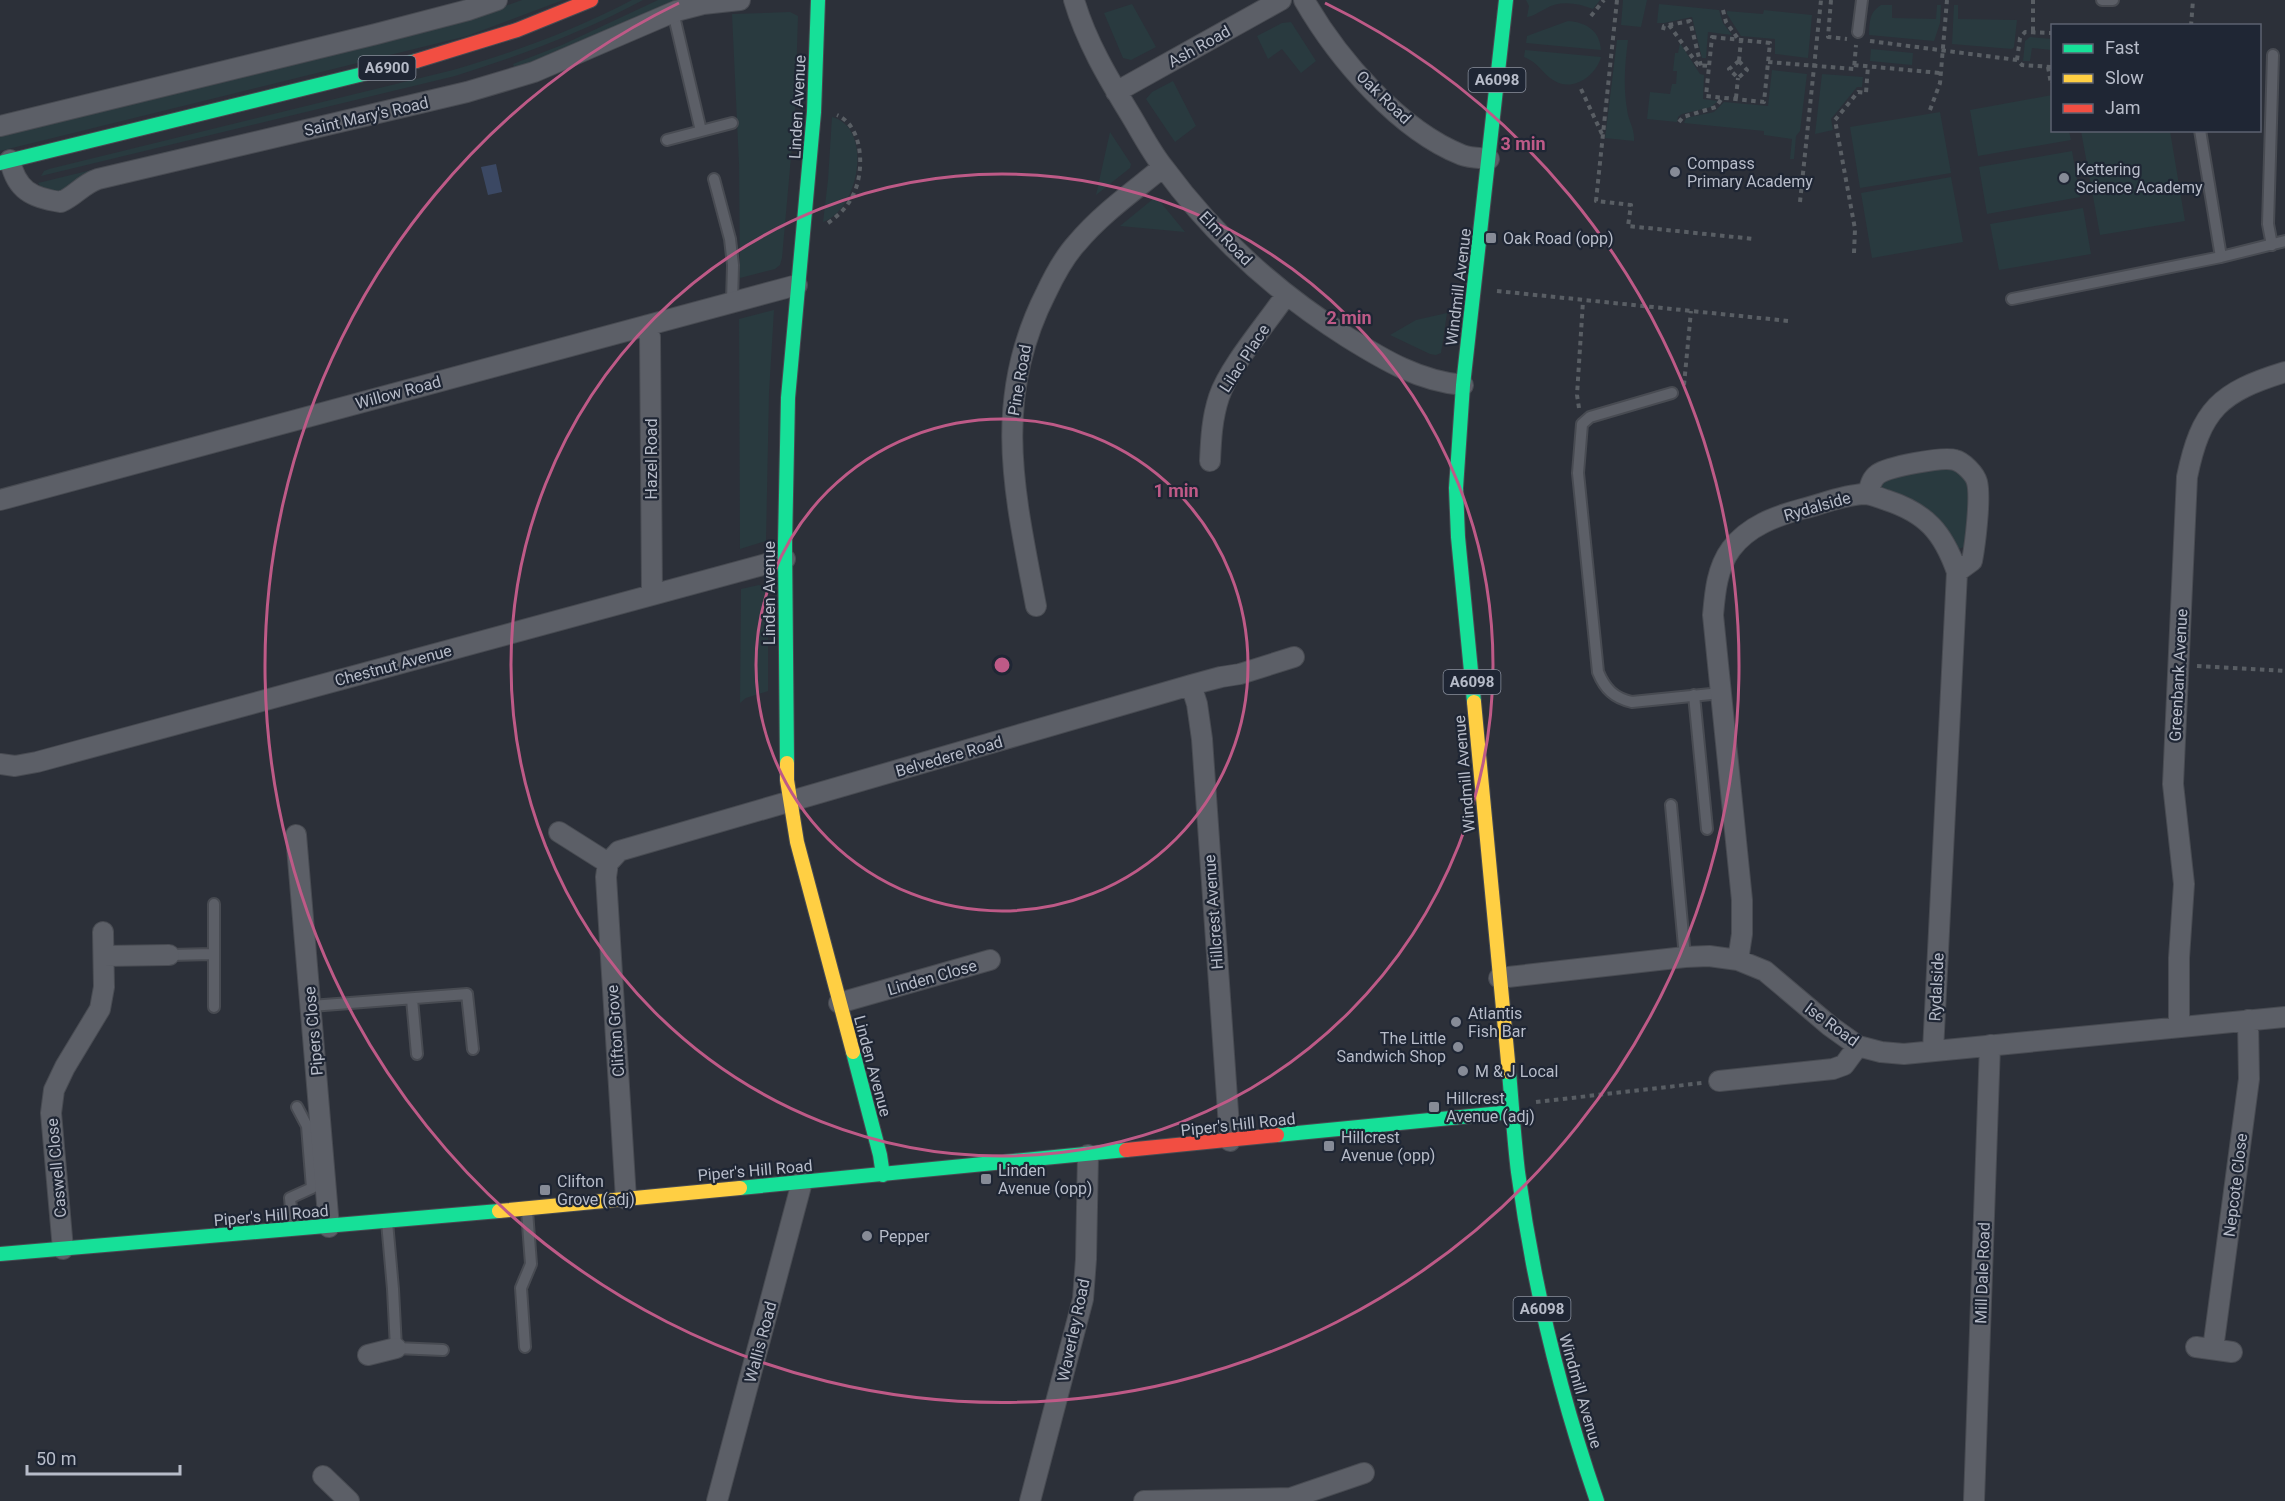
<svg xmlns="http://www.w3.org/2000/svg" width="2285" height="1501" viewBox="0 0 2285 1501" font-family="Roboto,sans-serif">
<rect width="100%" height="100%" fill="#2c3039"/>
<path fill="#293a3f" d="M522,0H563L467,36L0,151V135L468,19Z
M632,0H643C583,32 520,56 455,76L41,176L44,171L49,169L453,70C515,52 575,30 632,0Z
M658,0H687L516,70L513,64L562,45Z
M1526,0H1600L1593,9C1577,3 1560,0 1545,9C1538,12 1535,16 1527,17L1529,6Z
M1623,0H1647L1641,27L1621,25Z
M1132,4L1156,47L1131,60L1123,58L1104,13Z
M1659,4L1719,10L1723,23L1732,35L1708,32L1706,58H1702L1692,17L1664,23H1657Z
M1881,5H1892V18L1936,19L1937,5H1941L1940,23L1934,41L1869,35C1870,20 1869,13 1881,5Z
M1954,5H1958V19L2017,20L2014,47L2012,49L1952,44Z
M1764,10L1812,15L1808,58L1775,54V39L1741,36L1727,14V11L1763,14Z
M790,12L798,16L795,112L782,258L780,265L775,269L740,278L739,164L732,14Z
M1568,21C1585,22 1600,30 1601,50L1526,43L1527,36Z
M1291,22L1316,61L1301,73L1282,49L1268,59L1257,36L1282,23Z
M2030,37L2052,39V50L2032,48L2030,61H2023L2025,41Z
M1617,40H1628C1625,63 1623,86 1627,109C1628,121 1635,128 1634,141L1605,138Z
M1680,43L1700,74L1704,75L1703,99L1718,101L1711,107L1682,114L1678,117L1677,122L1647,119L1650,92L1670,94L1672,84H1676L1677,71H1673L1675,53H1678Z
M1871,49L1913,53L1912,65L1870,61Z
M1525,50L1601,57C1596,76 1572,93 1553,80C1542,73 1538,62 1524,57Z
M1772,70L1807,74L1800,131L1796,136L1794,159H1790L1792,139L1764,135V131L1684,123L1686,118L1714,112L1724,102L1768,106Z
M1822,74L1863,77L1862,87H1857L1831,119L1833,130L1815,134Z
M1173,81L1196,126L1175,142L1146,99L1152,92Z
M2052,95V130L2069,131L2071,140L1978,156L1970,110Z
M1940,112L1951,173L1860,188L1850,127Z
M832,117C874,128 859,210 823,222L828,180Z
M2081,131H2170L2185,221L2100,235Z
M1110,132L1131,164L1130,168L1096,195Z
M182,148L183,153L67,193L47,194L38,183Z
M2072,151L2080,197L1987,214L1979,167Z
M1951,177L1963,242L1872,258L1861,193Z
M1153,199H1158L1185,232L1120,226Z
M2083,208L2091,254L1999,270L1990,224Z
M774,310L769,393L766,541L740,549L739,319Z
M1447,313L1441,353L1436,355L1430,354L1390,335L1416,320Z
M1941,466L1961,471L1970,486L1966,546L1959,549C1954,543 1952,535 1946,529C1929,509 1907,497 1882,489V481Z
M759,585L767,588L768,592V691L746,698L740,703L741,589Z"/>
<path fill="#3b4863" d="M496,164L502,192L488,195L481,167Z"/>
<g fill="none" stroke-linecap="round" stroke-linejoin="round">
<defs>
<path id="lane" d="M2102,0H2113
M673,12L701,131
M1858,32L1862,0
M2200,130L2221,257
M667,140L732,123
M714,179L730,239L733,265L732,302
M2272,245L2268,224L2273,55
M2012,299L2221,257L2285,241
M1672,393L1590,417L1582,424L1578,473L1598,672C1605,689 1614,698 1632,702L1721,693
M1694,695L1707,829
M1671,805L1685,957
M169,955L213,954
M412,999L417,1054
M311,1006L467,994L473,1049
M214,1007V904
M387,1222L393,1289L396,1348L443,1350
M293,1229L290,1198L312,1188L307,1126L297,1107
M525,1347L521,1288L531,1264L527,1211"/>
<path id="street" d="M1074,0C1086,41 1108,78 1130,114C1141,132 1151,152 1164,168C1214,236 1276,292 1347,337C1384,360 1419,381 1463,385
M1304,0C1338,59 1399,130 1462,155C1470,158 1481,158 1489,159
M1116,92L1281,0
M0,126L376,34L468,10L497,0
M10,160C16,190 32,198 61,202C75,196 83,184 98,179L467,92L534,72L676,11L703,4L740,0
M648,325L650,337L652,594
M1210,461C1211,439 1212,418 1219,397C1229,367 1267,323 1286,295
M1868,494C1870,486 1871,479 1878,474C1888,467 1943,456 1955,460C1963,462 1975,474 1977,482C1981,498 1975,545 1972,561L1957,572
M0,500L797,285
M1036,606C1015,495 991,401 1046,293C1054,276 1064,257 1077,243C1101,214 1134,191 1163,167
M1191,685L1197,704L1202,739L1230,1141
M0,764L15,766L37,762L785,559
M559,832L608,863
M296,835L329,1227
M608,863L619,851L1191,685L1221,677L1240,674L1294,657
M608,863L606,877L626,1199
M104,956L169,955
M1738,960L1742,934V900L1713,615C1715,592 1717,568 1731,549C1748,526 1776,516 1802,509C1822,504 1843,495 1864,494C1872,494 1879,498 1886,500C1926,513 1943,532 1957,572L1933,1051
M1499,978L1685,957L1709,956L1738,960L1765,971L1830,1026L1858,1046L1881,1052L1904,1054L2285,1017
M839,1003L990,960
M2179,1027V958L2184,884L2173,784L2187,477C2201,409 2220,392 2285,372
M1719,1081L1833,1069L1844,1065L1858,1046
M63,1249L51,1113L54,1090L65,1067L100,1009L104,987L103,932
M2196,1347L2232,1352
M2213,1349L2249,1079L2248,1020
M368,1355L396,1348
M323,1476L349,1501
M717,1501L802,1182
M1030,1501L1083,1299L1086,1259L1088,1155
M1144,1501L1291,1498L1364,1473
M1974,1501L1990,1045"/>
<path id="fast" d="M0,163L416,61
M1474,702L1458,537L1456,488L1463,385L1506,0
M787,763L785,544L788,398L814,112L818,0
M853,1052L880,1155L883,1175
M1509,1072C1512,1105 1514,1139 1518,1172C1533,1284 1560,1394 1597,1501
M1277,1135L1512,1112
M740,1188L1126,1150
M0,1254L499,1211"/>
<path id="slow" d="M1474,702L1509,1072
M787,763V780L797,842L853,1052
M499,1211L740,1188"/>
<path id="jam" d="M416,61L517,30L591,0
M1126,1150L1277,1135"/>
</defs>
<use href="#lane" stroke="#484b52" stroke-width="14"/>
<use href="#street" stroke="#484b52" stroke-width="22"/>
<use href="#fast" stroke="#484b52" stroke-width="16"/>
<use href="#slow" stroke="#484b52" stroke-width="16"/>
<use href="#jam" stroke="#484b52" stroke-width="16"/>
<path stroke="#595e64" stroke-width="4" stroke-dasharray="4.5 4.5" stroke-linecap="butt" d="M1617,0L1596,201L1631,205L1628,226L1754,239
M1831,0L1828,37L1847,39
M1723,10L1726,22L1739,40
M1591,16L1604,0
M1669,25L1698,65L1709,66
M2191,26L2193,0
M1663,30L1664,26L1690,21L1701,66
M2033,31V0
M1712,37L1770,43L1764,102L1706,96Z
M1870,41L2017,60L2022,65L2052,67
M2017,60L2020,38L2025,32L2052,33
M1739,61L1747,70L1738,78L1729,69Z
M1739,61L1741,40
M1768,62L1854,69L1856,45
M1854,65L1940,73
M2048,67L2051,84L2052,83
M1581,89L1602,134
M1736,98L1738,78
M1930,110L1940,83L1947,0
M1679,122L1683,117L1716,107L1722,98
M1800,202L1821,0
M828,223C837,217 846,208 851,199C865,176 865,127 837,115
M1854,253L1855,229L1835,120L1858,92L1866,93L1868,66
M1497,291L1789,321
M1684,385L1691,311
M1579,408L1577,395L1583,301
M2197,666L2285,671
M1536,1102L1702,1083"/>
<use href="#lane" stroke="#5c5f67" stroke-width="10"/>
<use href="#street" stroke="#5c5f67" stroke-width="20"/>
<use href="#fast" stroke="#16e098" stroke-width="14"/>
<use href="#slow" stroke="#ffcf43" stroke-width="14"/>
<use href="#jam" stroke="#f24e42" stroke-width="14"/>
</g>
<g fill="none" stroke="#be5a87" stroke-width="3">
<circle cx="1002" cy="665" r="246"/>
<circle cx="1002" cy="665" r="491"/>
<path d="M1325 3A737 737 0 1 1 679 3"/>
</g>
<g fill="#868b97" stroke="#1f2634" stroke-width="2">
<circle cx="1675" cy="172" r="6"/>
<circle cx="2064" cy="178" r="6"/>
<rect x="1485" y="232" width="12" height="12" rx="3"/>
<circle cx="1456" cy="1022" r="6"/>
<circle cx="1458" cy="1047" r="6"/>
<circle cx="1463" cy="1071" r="6"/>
<rect x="1428" y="1101" width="12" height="12" rx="3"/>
<rect x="1323" y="1140" width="12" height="12" rx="3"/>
<rect x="980" y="1173" width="12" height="12" rx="3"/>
<rect x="539" y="1184" width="12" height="12" rx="3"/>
<circle cx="867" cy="1236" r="6"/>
</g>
<g text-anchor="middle" stroke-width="4.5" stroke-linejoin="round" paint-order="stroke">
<g fill="#1f2634" stroke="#898f9c" stroke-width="1.5">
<rect x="358.5" y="56" width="57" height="24" rx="4.5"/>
<rect x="1468.5" y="68" width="57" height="24" rx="4.5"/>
<rect x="1443.5" y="670" width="57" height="24" rx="4.5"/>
<rect x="1513.5" y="1297" width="57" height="24" rx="4.5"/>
</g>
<g font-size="15" font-weight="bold" fill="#b7bcc9">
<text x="387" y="73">A6900</text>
<text x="1497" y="85">A6098</text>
<text x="1472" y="687">A6098</text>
<text x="1542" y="1314">A6098</text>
</g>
<g font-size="16" fill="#b7bcc9" stroke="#1f2634">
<text transform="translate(1199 46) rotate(-29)" y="6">Ash Road</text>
<text transform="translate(1384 97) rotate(44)" y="6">Oak Road</text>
<text transform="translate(797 107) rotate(-87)" y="6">Linden Avenue</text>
<text transform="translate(366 116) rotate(-13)" y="6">Saint Mary's Road</text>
<text transform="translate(1226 238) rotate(46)" y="6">Elm Road</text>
<text transform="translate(1458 287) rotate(-83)" y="6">Windmill Avenue</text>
<text transform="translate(1244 358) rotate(-57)" y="6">Lilac Place</text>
<text transform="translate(1019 380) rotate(-80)" y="6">Pine Road</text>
<text transform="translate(398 392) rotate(-15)" y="6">Willow Road</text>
<text transform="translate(651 459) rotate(-90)" y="6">Hazel Road</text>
<text transform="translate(1817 506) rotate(-16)" y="6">Rydalside</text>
<text transform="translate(769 593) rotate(-90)" y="6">Linden Avenue</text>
<text transform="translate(393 665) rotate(-15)" y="6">Chestnut Avenue</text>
<text transform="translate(2178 675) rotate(-87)" y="6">Greenbank Avenue</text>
<text transform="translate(949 756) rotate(-16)" y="6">Belvedere Road</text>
<text transform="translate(1464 774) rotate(-95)" y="6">Windmill Avenue</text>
<text transform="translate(1213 912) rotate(-94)" y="6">Hillcrest Avenue</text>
<text transform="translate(932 977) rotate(-16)" y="6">Linden Close</text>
<text transform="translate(1936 987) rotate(-87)" y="6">Rydalside</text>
<text transform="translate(1832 1024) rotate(36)" y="6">Ise Road</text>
<text transform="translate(313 1031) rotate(-95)" y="6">Pipers Close</text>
<text transform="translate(615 1031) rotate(-94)" y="6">Clifton Grove</text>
<text transform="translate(873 1066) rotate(75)" y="6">Linden Avenue</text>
<text transform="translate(1238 1124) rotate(-6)" y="6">Piper's Hill Road</text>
<text transform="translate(56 1168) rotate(-95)" y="6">Caswell Close</text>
<text transform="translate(755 1170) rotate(-5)" y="6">Piper's Hill Road</text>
<text transform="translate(2235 1185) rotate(-83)" y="6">Nepcote Close</text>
<text transform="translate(271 1215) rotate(-5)" y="6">Piper's Hill Road</text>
<text transform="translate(1982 1273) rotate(-88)" y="6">Mill Dale Road</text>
<text transform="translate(1073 1330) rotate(-78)" y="6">Waverley Road</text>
<text transform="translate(760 1342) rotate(-75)" y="6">Wallis Road</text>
<text transform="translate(1581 1391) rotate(74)" y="6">Windmill Avenue</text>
</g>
<g font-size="16" fill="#b7bcc9" stroke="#1f2634" text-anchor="start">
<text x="1687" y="169">Compass<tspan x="1687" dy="18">Primary Academy</tspan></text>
<text x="2076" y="175">Kettering<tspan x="2076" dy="18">Science Academy</tspan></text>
<text x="1503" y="244">Oak Road (opp)</text>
<text x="1468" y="1019">Atlantis<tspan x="1468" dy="18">Fish Bar</tspan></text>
<text x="1446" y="1044" text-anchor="end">The Little<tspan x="1446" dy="18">Sandwich Shop</tspan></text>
<text x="1475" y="1077">M &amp; J Local</text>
<text x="1446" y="1104">Hillcrest<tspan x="1446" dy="18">Avenue (adj)</tspan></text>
<text x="1341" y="1143">Hillcrest<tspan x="1341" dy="18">Avenue (opp)</tspan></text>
<text x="998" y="1176">Linden<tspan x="998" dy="18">Avenue (opp)</tspan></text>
<text x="557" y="1187">Clifton<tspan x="557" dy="18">Grove (adj)</tspan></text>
<text x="879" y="1242">Pepper</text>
</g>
</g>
<circle cx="1002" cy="665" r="9" fill="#be5a87" stroke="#1f2634" stroke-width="3"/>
<g font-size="18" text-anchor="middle" font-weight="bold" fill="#be5a87" stroke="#1f2634" stroke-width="4.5" stroke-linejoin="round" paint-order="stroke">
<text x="1523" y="150">3 min</text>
<text x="1349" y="324">2 min</text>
<text x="1176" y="497">1 min</text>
</g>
<rect x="2051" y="24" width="210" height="108" fill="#1f2634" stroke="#5c6270" stroke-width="1.5"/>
<rect x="2063" y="44" width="30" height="9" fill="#16e098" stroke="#5c6270" stroke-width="1.5"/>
<text x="2105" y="54" font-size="18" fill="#b7bcc9">Fast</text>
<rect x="2063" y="74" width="30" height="9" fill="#ffcf43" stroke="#5c6270" stroke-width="1.5"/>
<text x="2105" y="84" font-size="18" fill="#b7bcc9">Slow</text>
<rect x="2063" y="104" width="30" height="9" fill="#f24e42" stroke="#5c6270" stroke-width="1.5"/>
<text x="2105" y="114" font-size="18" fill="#b7bcc9">Jam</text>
<path d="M27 1465v9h153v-9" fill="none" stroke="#b7bcc9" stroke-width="3"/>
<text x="36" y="1465" font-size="18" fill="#b7bcc9" stroke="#1f2634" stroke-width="4.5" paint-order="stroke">50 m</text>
</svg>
